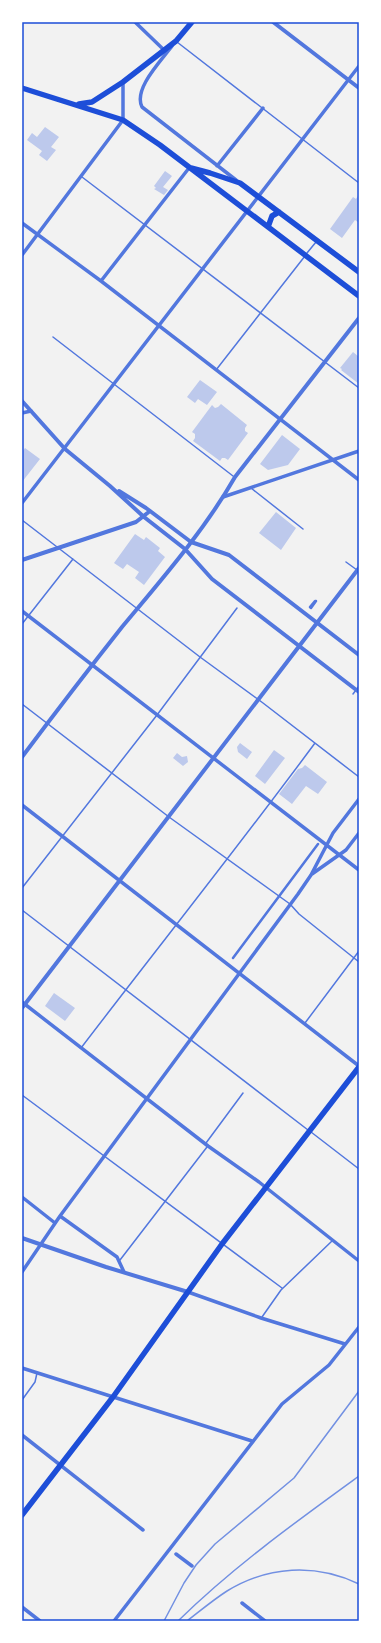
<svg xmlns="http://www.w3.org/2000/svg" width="381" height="1643" viewBox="0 0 381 1643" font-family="'Roboto Condensed',sans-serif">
<rect width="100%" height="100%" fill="#f2f2f2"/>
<path fill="#bdc9ec" d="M45,127L59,137L51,147L56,150L47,161L39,155L42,151L27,140L32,133L37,137Z
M165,171L172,176L163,187L168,190L164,195L154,189L156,188L154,186Z
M359,194V223L355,220L342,238L330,229L353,197L356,199Z
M353,352L359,357V384L341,370L342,369L340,368Z
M200,380L217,392L207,405L198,399L195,403L187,397Z
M221,404L247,425L245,428V431L248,433L228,460L225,458H222L220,461L193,441L195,438V434L192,432L212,405L215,408L218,407Z
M282,435L300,449L288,465L268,470L260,464Z
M25,448L40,459L22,482V452Z
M276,512L296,528L281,550L259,533Z
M135,534L144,540L146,537L160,548L158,551L165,557L144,585L135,578L139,572L127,564L123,569L114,563Z
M240,743L252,752L247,759L238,752L237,747Z
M274,750L285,758L265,784L255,776Z
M177,753L182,757L187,756L188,762L183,766L173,758Z
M305,765L327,782L318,794L306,786L292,804L279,794L298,769L302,768Z
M54,993L75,1008L65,1021L45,1006Z"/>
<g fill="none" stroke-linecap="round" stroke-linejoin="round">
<path stroke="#5277de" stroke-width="1.5" d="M177,42L359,183
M82,177L359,388
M307,253L316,242
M53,337L233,476
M216,370L305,256
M251,488L303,529
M22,520L200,657L263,703L359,777
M346,562L357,570
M22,624L73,559
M353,694L359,686
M22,704L169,817L290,904L299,914L359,962
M22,888L157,715L237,608
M22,910L308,1130
M305,1023L359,951
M81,1048C159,946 239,846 315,743
M22,1095L282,1288
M311,1132L359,1169
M206,1143L243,1093
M120,1260L207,1147
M262,1317L281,1290L332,1241
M22,1400L35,1382L37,1373"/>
<path stroke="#5277de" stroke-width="2.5" d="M315,601H316L311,608L310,607Z
M233,958L318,844"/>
<path stroke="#5277de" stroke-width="3.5" d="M135,22L164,50
M172,46C161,61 133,89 142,107L236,180
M217,166L263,108
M22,223L101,281L359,480
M22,255L123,120V82
M101,281L189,168
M22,413L31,411
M223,497L359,451
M22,503L359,66
M22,611L359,870
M22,805L359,1066
M312,874L346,850L359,833
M22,1002L208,1146L259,1182L359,1261
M22,1197L55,1223
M60,1216L117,1257L124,1272
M22,1272L60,1216L298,894L311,875L333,833L359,799
M188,1292L261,1318L345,1344
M22,1368L252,1441
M22,1435L143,1530
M176,1554L192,1566
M242,1603L265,1621
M22,1607L40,1621
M114,1621L282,1404L329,1365L359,1327"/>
<path stroke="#5277de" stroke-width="4" d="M273,22L359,88
M22,401L65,449L110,486L144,517L185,549L212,579L359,692
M119,491L146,508L191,542L229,555L359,655
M22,560L136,522L150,511
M22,757C55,713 88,670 122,627C162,579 204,531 235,477L359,318
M22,1008L359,568
M22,1238L106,1267L188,1292"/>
<path stroke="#1d4ed8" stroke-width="5.5" d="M22,88L123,120L160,145L359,296
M79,104L92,102L123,82L176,41L192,22
M191,168L210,173L240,183L359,272
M268,227L272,216L279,212
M22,1515L113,1397L222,1244L359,1067"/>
<path stroke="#7290e2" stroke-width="1.5" d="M164,1621L184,1583L196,1565L215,1544L294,1478L359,1391
M178,1621C233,1567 297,1521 359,1476
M187,1621C200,1611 213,1600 227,1591C268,1566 315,1563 359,1584"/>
</g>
<rect width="381" height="1643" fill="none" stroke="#ffffff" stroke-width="46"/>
<rect x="23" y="23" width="335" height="1597" fill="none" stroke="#1d4ed8" stroke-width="1.5"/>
</svg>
